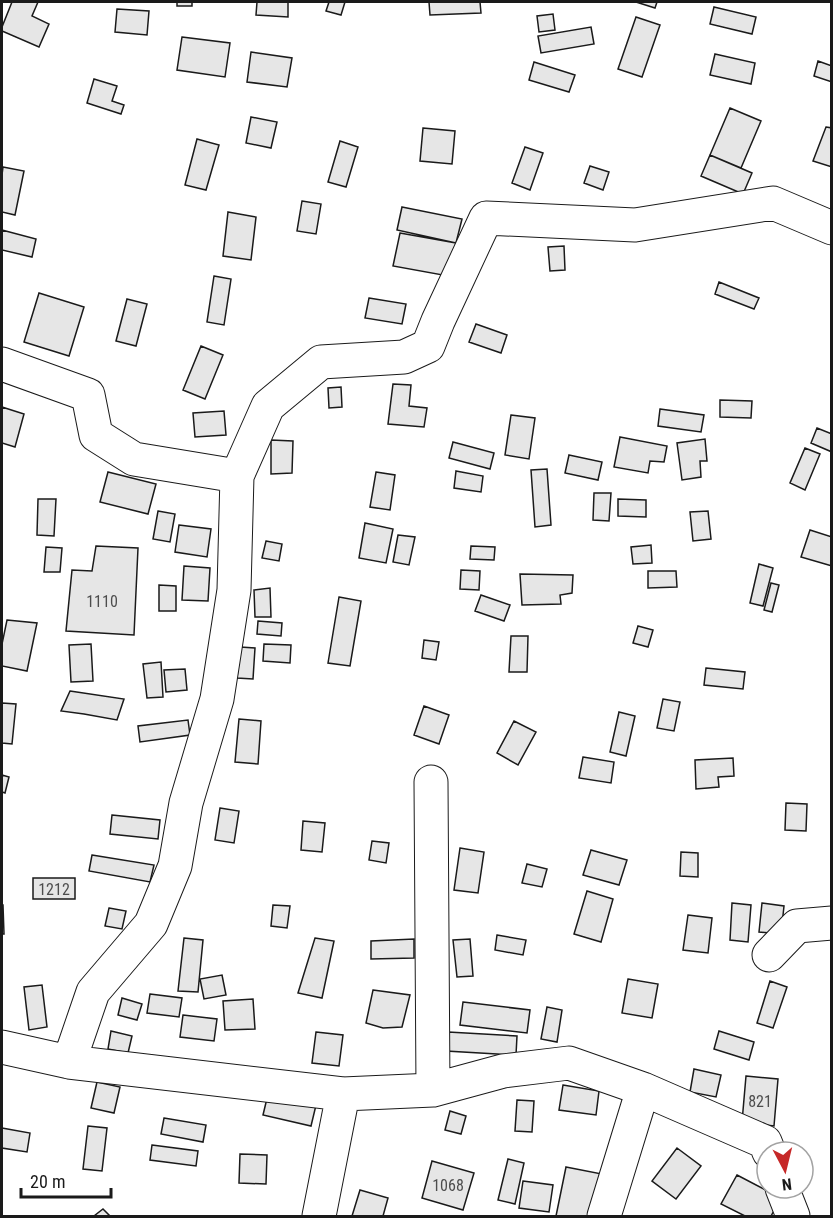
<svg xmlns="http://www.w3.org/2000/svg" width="833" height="1218" viewBox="0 0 833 1218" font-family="'Roboto Condensed',sans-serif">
<rect width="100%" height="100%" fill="#fff"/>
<path fill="#e6e6e6" stroke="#1a1a1a" stroke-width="1.5" d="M12,2H38L32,16L49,24L39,47L2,31V27Z
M177,2H192V6H177Z
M257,2H288V17L256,15Z
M329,2H345L341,15L326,11Z
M429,2H480L481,13L430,15Z
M636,2H657L655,8Z
M714,7L756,17L752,34L710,24Z
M117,9L149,11L147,35L115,32Z
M553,14L555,30L539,32L537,16Z
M636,17L660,25L642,77L618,69Z
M591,27L594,44L541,53L538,36Z
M182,37L230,43L225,77L177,70Z
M251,52L292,58L287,87L247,82Z
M715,54L755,63L751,84L710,75Z
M818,61L832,66V82L814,76Z
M534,62L575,75L569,92L529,80Z
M94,79L117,86L112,101L124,105L121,114L87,103Z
M730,108L761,121L741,168L710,155Z
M251,117L277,122L271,148L246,143Z
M826,127L832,128V167L813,161Z
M423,128L455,131L452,164L420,161Z
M197,139L219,145L206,190L185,185Z
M340,141L358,147L346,187L328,182Z
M525,147L543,153L530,190L512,183Z
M710,155L752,173L743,194L701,176Z
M590,166L609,172L603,190L584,183Z
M3,167L24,171L15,215L2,212V175Z
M302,201L321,204L316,234L297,231Z
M402,207L462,219L456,243L397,230Z
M228,212L256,217L251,260L223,256Z
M2,230L36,239L32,257L2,250Z
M400,233L456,243L448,276L393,266Z
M564,246L565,270L550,271L548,247Z
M214,276L231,279L224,325L207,322Z
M719,282L759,298L754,309L715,294Z
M39,293L84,307L69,356L24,342Z
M369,298L406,304L402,324L365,318Z
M127,299L147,304L136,346L116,341Z
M476,324L507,335L501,353L469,342Z
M201,346L223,355L205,399L183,390Z
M393,384L411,385L409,406L427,408L424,427L388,424Z
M341,387L342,407L329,408L328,388Z
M720,400L752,401L751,418L720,417Z
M2,407L24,414L15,447L2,443Z
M660,409L704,415L701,432L658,426Z
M224,411L226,435L195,437L193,413Z
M511,415L535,418L529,459L505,455Z
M817,428L832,434V452L811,443Z
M620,437L667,446L664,462L650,461L648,473L614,467Z
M705,439L707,461H700L701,477L682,480L677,443Z
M271,440L293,441L292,473L271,474Z
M453,442L494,453L490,469L449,458Z
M805,448L820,454L805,490L790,483Z
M569,455L602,462L598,480L565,473Z
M547,469L551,525L535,527L531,470Z
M456,471L483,476L481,492L454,488Z
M108,472L156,484L148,514L100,502Z
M376,472L395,475L390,510L370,507Z
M594,493H611L609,521L593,520Z
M38,499H56L54,536L37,535Z
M618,499L646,500V517L618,516Z
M158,511L175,514L170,542L153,539Z
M708,511L711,539L693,541L690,512Z
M365,523L393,529L386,563L359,558Z
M179,525L211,529L207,557L175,552Z
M810,530L832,537V566L801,557Z
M398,535L415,537L409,565L393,562Z
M266,541L282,544L279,561L262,558Z
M651,545L652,563L633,564L631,547Z
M96,546L138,548L134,635L66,631L72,570L92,571Z
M471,546L495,547L494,560L470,559Z
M46,547L62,548L60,572H44Z
M759,564L773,568L763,606L750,603Z
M184,566L210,568L208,601L182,600Z
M461,570L480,571L479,590L460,589Z
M648,571H676L677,587L648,588Z
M520,574L573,575L572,593L560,595L561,604L522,605Z
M771,583L779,585L772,612L764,610Z
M159,585L176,586V611H159Z
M270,588L271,617H255L254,590Z
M481,595L510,605L504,621L475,611Z
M339,597L361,601L350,666L328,663Z
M7,620L37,623L27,671L2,666V644Z
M258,621L282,623L281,636L257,634Z
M638,626L653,630L648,647L633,643Z
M511,636H528L527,672H509Z
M424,640L439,642L436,660L422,658Z
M91,644L93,681L71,682L69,645Z
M264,644L291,645L290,663L263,661Z
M240,647L255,648L253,679L237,678Z
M161,662L163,697L147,698L143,664Z
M706,668L745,672L743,689L704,685Z
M185,669L187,690L166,692L164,670Z
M70,691L124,699L117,720L84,714L61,711Z
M663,699L680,702L674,731L657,728Z
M2,703L16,704L12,744L2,743Z
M424,706L449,715L439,744L414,735Z
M619,712L635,716L626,756L610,752Z
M239,719L261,721L258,764L235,762Z
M188,720L190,735L140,742L138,726Z
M514,721L536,732L518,765L497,753Z
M583,757L614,762L611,783L579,778Z
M733,758L734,776L718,777L719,787L696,789L695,760Z
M2,775L9,777L5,793L2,792Z
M786,803L807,804L806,831L785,830Z
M220,808L239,811L234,843L215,840Z
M112,815L160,820L158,839L110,834Z
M303,821L325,823L322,852L301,850Z
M372,841L389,843L386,863L369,860Z
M460,848L484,852L478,893L454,890Z
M591,850L627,860L619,885L583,875Z
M681,852L698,853V877L680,876Z
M92,855L154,865L150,882L89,871Z
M527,864L547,869L542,887L522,883Z
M33,878H75V899H33Z
M587,891L613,899L601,942L574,934Z
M732,903L751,905L748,942L730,940Z
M762,903L784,906L781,934L759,932Z
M2,905H3L4,934H2Z
M273,905L290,906L287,928L271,926Z
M109,908L126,911L122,929L105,926Z
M688,915L712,918L708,953L683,950Z
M497,935L526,940L523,955L495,950Z
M184,938L203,940L198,992L178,991Z
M315,938L334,941L322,998L298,993Z
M414,939V958L371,959V941Z
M470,939L473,976L457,977L453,940Z
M222,975L226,995L204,999L200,979Z
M628,979L658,984L652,1018L622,1013Z
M770,981L787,987L773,1028L757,1023Z
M42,985L47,1027L29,1030L24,987Z
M373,990L410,995L402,1027L383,1028L366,1023Z
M150,994L182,998L179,1017L147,1013Z
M122,998L142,1004L137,1020L118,1015Z
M253,999L255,1029L225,1030L223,1001Z
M463,1002L530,1010L527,1033L460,1025Z
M547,1007L562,1010L557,1042L541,1039Z
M183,1015L217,1019L214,1041L180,1037Z
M111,1031L132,1036L128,1053L108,1049Z
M719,1031L754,1042L749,1060L714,1049Z
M316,1032L343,1035L339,1066L312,1063Z
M448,1032L517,1036L516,1055L446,1051Z
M694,1069L721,1075L716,1097L690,1092Z
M746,1076L778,1079L774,1126L742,1122Z
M97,1082L120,1087L114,1113L91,1108Z
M563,1085L599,1091L596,1115L559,1110Z
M269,1090L317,1101L311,1126L263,1115Z
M517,1100L534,1101L532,1132L515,1131Z
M450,1111L466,1116L461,1134L445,1130Z
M164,1118L206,1125L203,1142L161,1134Z
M88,1126L107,1128L102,1171L83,1169Z
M2,1128L30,1133L27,1152L2,1148Z
M152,1145L198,1151L196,1166L150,1160Z
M677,1148L701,1166L676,1199L652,1181Z
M240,1154L267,1155L266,1184L239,1183Z
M508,1159L524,1163L515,1204L498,1200Z
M432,1161L474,1173L463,1210L422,1198Z
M566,1167L602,1174L594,1216H556Z
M737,1175L781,1198L771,1216H745L721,1204Z
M523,1181L553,1185L549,1212L519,1208Z
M360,1190L388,1198L383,1216H352Z
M103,1209L110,1216H94Z"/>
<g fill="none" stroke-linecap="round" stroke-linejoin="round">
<defs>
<path id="minor" d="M2,364L88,395L96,435L134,459L237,476
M431,782L433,1090
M769,955L797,926L832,923
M2,1047L69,1062L93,992L151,924L175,866L186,803L217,699L234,590L237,476L268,406L321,362L404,357L428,346L438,321L486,218L635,225L773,203L832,228
M69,1062L343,1094
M782,1188L793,1216
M319,1216L343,1094L433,1090L503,1071L569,1063L643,1089L765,1142L769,1152
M604,1216L643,1089"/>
</defs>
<use href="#minor" stroke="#1a1a1a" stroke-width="35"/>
<use href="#minor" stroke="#fff" stroke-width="33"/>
</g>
<g text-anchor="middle" stroke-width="4.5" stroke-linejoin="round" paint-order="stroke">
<g font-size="16" fill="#4d4d4d">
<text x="102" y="607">1110</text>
<text x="54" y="895">1212</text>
<text x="760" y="1107">821</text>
<text x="448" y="1191">1068</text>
</g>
</g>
<rect width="833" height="1218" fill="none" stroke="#1a1a1a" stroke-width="6"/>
<g transform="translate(785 1170) rotate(173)"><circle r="28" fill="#ffffff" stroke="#a3a3a3" stroke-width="1.5"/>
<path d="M0-4.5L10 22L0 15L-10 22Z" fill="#c62828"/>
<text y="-9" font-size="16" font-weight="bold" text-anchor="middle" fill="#1a1a1a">N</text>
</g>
<path d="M21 1188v9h90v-9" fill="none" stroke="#1a1a1a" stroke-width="3"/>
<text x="30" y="1188" font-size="18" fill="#1a1a1a" stroke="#ffffff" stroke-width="4.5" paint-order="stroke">20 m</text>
</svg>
